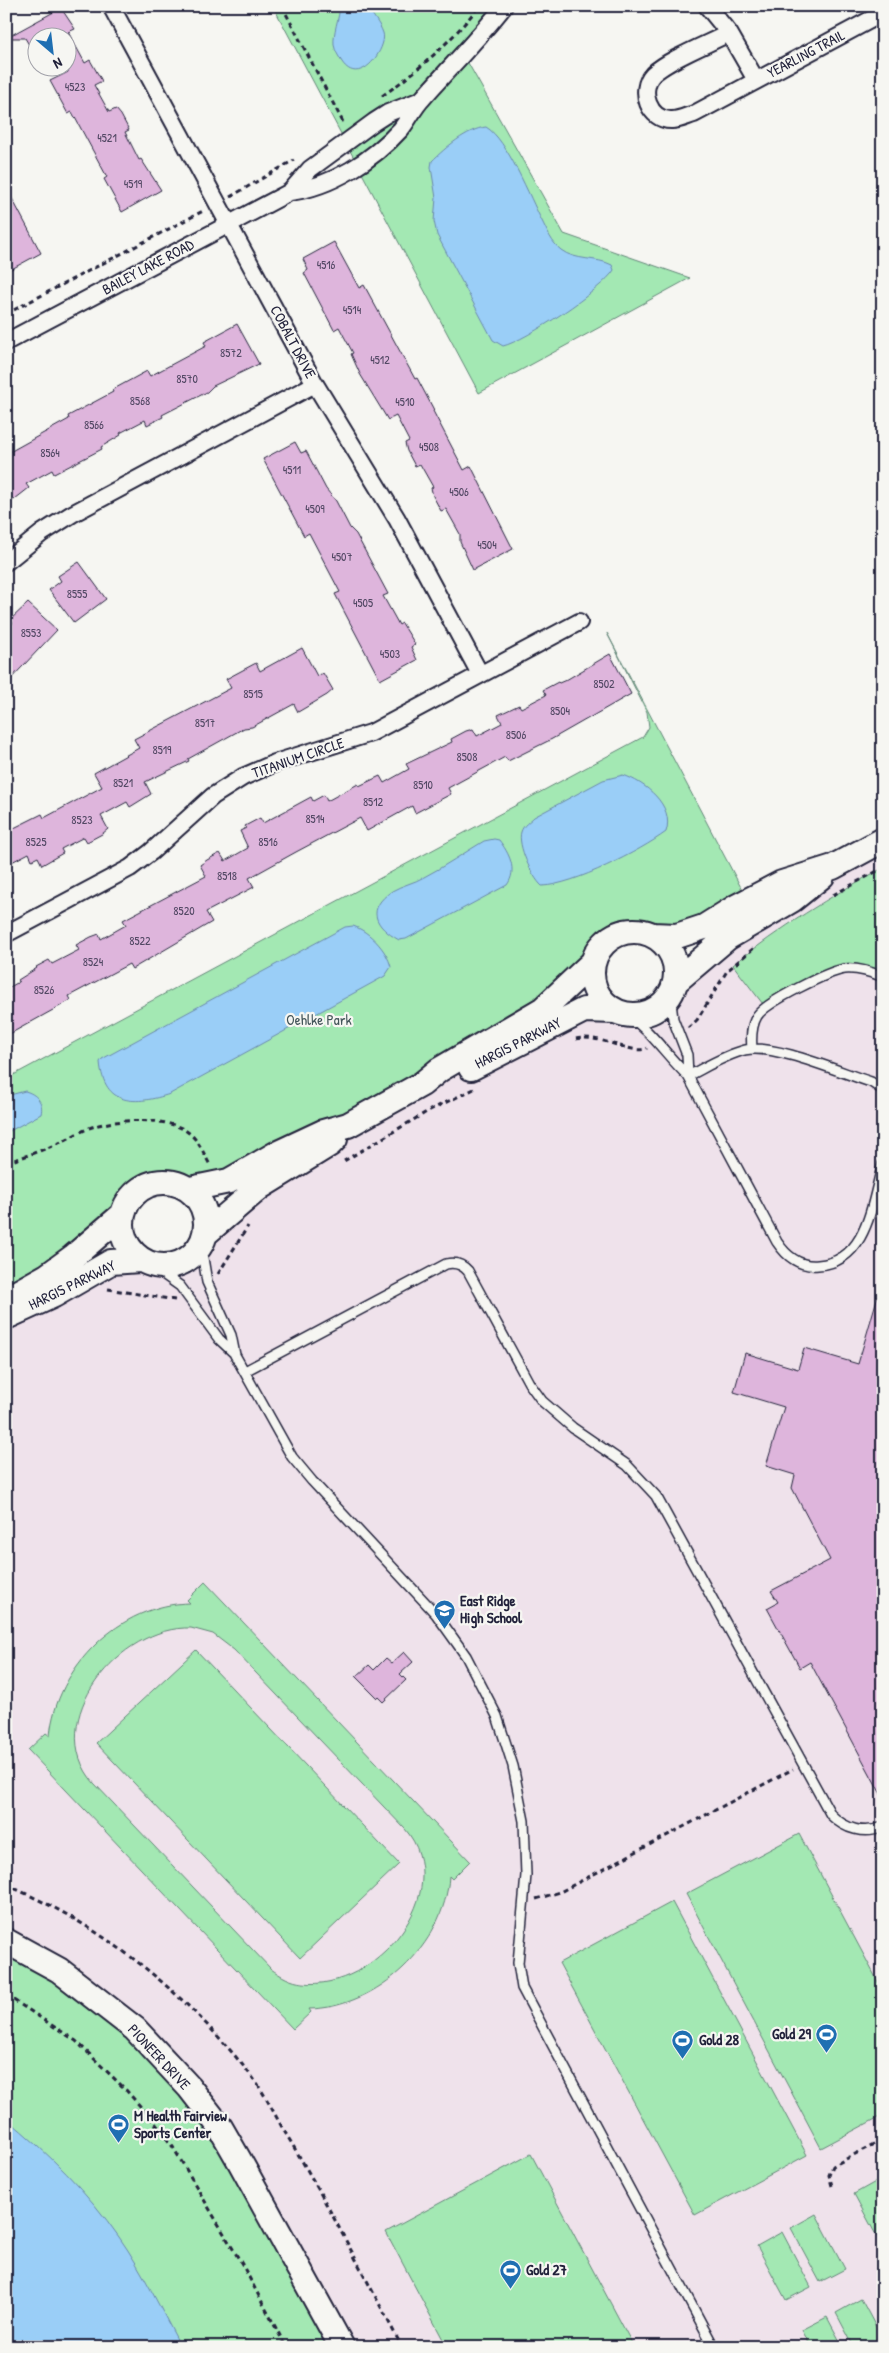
<svg xmlns="http://www.w3.org/2000/svg" width="889" height="2353" viewBox="0 0 889 2353" font-family="'Patrick Hand',sans-serif">
<rect width="100%" height="100%" fill="#f6f6f2"/>
<filter id="ink" filterUnits="userSpaceOnUse"><feTurbulence type="fractalNoise" baseFrequency=".02" numOctaves="2"/><feDisplacementMap in="SourceGraphic" scale="10" xChannelSelector="R" yChannelSelector="G"/><feConvolveMatrix kernelMatrix="1 2 1 2 8 2 1 2 1" color-interpolation-filters="sRGB"/></filter>
<g filter="url(#ink)">
<path fill="#efe2eb" d="M883,840V2347H342L6,1941V1317L86,1276L180,1264L193,1256L201,1246L206,1233L422,1084L445,1080L555,1023L643,1014L653,1011L661,1005L670,994L675,982Z"/>
<path fill="#a3e8b3" stroke="#628577" fill-rule="evenodd" d="M273,6H499L463,54L564,234L690,278L479,393Z
M607,633L746,897L702,922L657,927L630,923L611,930L599,939L562,983L433,1068L244,1167L191,1179L165,1175L145,1179L132,1188L113,1211L6,1293V1079L643,737L649,727L647,712Z
M883,868V977L845,969L766,1008L733,965C780,928 830,896 883,868Z
M205,1582L470,1861L452,1879L449,1876C445,1945 377,2008 309,2009L311,2012L293,2029L28,1750L46,1733L50,1736C56,1667 120,1604 190,1603L187,1600ZM191,1628L213,1634L234,1650L405,1829C459,1892 374,1992 303,1983C291,1982 281,1976 271,1969L94,1783C40,1721 121,1625 191,1628Z
M196,1650L399,1864L300,1958L96,1743Z
M799,1834L883,1991V2115L821,2148L686,1894Z
M672,1902L807,2155L695,2215L559,1963Z
M6,1941L189,2087L342,2347H6Z
M531,2154L634,2347H447L386,2232Z
M879,2180L883,2187V2248L854,2194Z
M816,2214L845,2269L820,2282L791,2228Z
M782,2232L811,2287L786,2300L757,2246Z
M861,2299L883,2340V2347H854L836,2313Z
M827,2317L843,2347H811L802,2330Z"/>
<path fill="#9acef7" stroke="#6a89ac" d="M340,6H367C372,15 380,24 383,33C388,47 360,89 342,62C339,57 335,51 334,45C333,32 339,19 340,6Z
M486,127C507,139 530,198 542,221C547,231 552,243 561,250C575,261 597,257 612,265L614,270C603,289 525,341 503,346L493,340L437,235L434,221L436,198L431,167L432,161C445,148 467,129 486,127Z
M623,775C644,782 675,805 666,832C640,851 574,885 542,886C532,877 517,845 521,832C523,825 529,822 534,817L603,780Z
M494,839L499,840C509,853 518,870 507,885L406,939L399,940C374,926 366,909 392,891C402,885 414,883 424,877C445,866 464,853 484,841Z
M353,926C369,931 387,950 391,967L385,976L170,1094C136,1105 104,1107 100,1062L102,1059L345,927Z
M25,1091C36,1094 44,1102 41,1114L6,1133V1096Z
M6,2118C48,2153 88,2192 119,2237C143,2271 161,2310 181,2347H6Z"/>
<path fill="#deb5dc" stroke="#22223b" d="M61,8L75,29L68,32L85,63L90,60L102,81L94,85L109,112L116,109L121,115L129,130L125,132L139,160L141,159L161,190L122,212L104,179L107,177L72,112L68,114L50,81L68,72V38H38V60L25,38H6Z
M6,187L41,253L6,272Z
M334,242L359,288L364,285L415,379L417,378L434,410L433,411L464,470L471,466L513,549L473,570L460,542V534L446,509L441,511L433,496L431,488L433,487L420,464L415,466L407,451L405,443L409,441L396,416L388,420L360,374L351,354L353,353L339,327L334,330L304,273L308,270L303,259Z
M237,324L259,364L213,386L207,392L162,415L163,417L147,425L145,420L120,433L121,435L101,447L102,449L54,474L52,470L26,484L29,488L6,506V454L69,419L68,416L113,392L112,390L147,371L150,376L206,346L204,342Z
M295,442L301,453L306,451L326,489L336,501L350,528L356,534L388,594L383,596L399,625L402,623L415,644L411,647L417,660L380,680L335,594L340,592L309,533L304,536L263,459Z
M79,562L106,599L74,623L49,590L61,581L58,576Z
M28,603L57,630L6,684V630L13,623L10,620Z
M302,648L317,676L323,673L333,690L327,695L298,712L294,704L252,727L244,728L188,759L189,761L145,782L151,794L130,807L127,802L101,816L108,829L102,834L87,842L84,837L61,849L63,853L42,865L38,857L32,860L29,853L6,865V832L42,814L44,818L102,787L94,773L139,748L134,739L231,688L226,679L256,663L260,671Z
M610,654L631,694L552,739L508,761L505,757L448,788L451,794L415,813L412,806L367,831L360,818L296,852L249,878L254,887L206,912L212,922L132,969L129,964L69,996L71,1000L6,1036V989L19,982L18,980L37,968L36,967L49,960L52,964L79,950L76,945L91,937L99,934L101,939L126,925L123,920L206,876L200,865L207,860L220,853L225,861L248,848L240,831L246,828L245,826L260,818L263,823L311,797L313,801L324,795L327,801L358,784L359,786L380,776L384,783L409,769L406,764L452,742L451,739L466,731L473,729L477,736L502,723L498,715L519,705L521,708L546,695L543,690L558,682L559,683L566,680Z
M879,1292L883,1293V1798L810,1662L800,1668L767,1608L778,1602L771,1591L830,1560L792,1488L795,1475L766,1466L784,1407L734,1392L745,1353L798,1369L804,1348L858,1364Z
M404,1652L413,1662L400,1674L406,1680L383,1702L378,1697L377,1698L356,1677L369,1665L374,1670L386,1658L392,1663Z"/>
<g fill="none" stroke-linecap="round" stroke-linejoin="round">
<defs>
<path id="lane" d="M670,994L673,1019L687,1055L688,1076
M628,1015C652,1032 667,1056 688,1076L777,1242C787,1257 800,1267 818,1265C868,1262 872,1201 883,1164
M752,1049C751,1037 751,1026 757,1016C766,1002 829,971 845,969C858,968 871,972 883,977
M688,1076C706,1067 725,1055 745,1050C773,1043 842,1073 871,1082L883,1090
M201,1246L207,1282L231,1335L235,1355L292,1457L312,1481L436,1614L466,1656L497,1716L513,1766L524,1821L526,1875L518,1963L522,1988L714,2347
M149,1264L180,1286L219,1339L234,1353
M245,1371L446,1264C455,1262 462,1264 468,1271L529,1383L542,1401L573,1428L627,1465L656,1496L831,1815C845,1829 864,1835 883,1827"/>
<path id="street" d="M111,6L315,384L397,519L480,674
M707,6L729,33L756,80
M729,33C708,44 669,59 653,74C638,90 649,121 672,120C679,120 687,116 694,114L883,13
M290,192L310,169L374,122L388,113L421,100
M6,342L290,192C331,187 373,160 401,129C409,119 414,107 423,98C450,67 479,38 504,6
M6,562L42,533L72,514L315,384
M6,934L130,868L151,852L213,796L243,777L275,763L371,733L579,622"/>
<path id="secondary" d="M592 973a42 42 0 1 1 84 0a42 42 0 1 1-84 0Z
M652,935L677,936L704,927L736,907L782,883L833,867L883,840
M675,982L727,938L792,900L822,876
M471,1068L584,1010L615,1011
M122 1224a42 42 0 1 1 84 0a42 42 0 1 1-84 0Z
M190,1189L229,1181L276,1154L323,1132L348,1125L422,1084L439,1070L543,1009L592,963
M206,1233L260,1187L330,1144L335,1139
M6,1299L47,1276L73,1257L122,1215
M6,1317L54,1295L111,1262L140,1260
M6,1941L59,1970L135,2029L189,2087L220,2127L239,2160L342,2347"/>
</defs>
<use href="#lane" stroke="#22223b" stroke-width="12"/>
<use href="#street" stroke="#22223b" stroke-width="20"/>
<use href="#secondary" stroke="#22223b" stroke-width="28"/>
<path stroke="#22223b" stroke-width="3" stroke-dasharray="5 4" stroke-linecap="butt" d="M282,6L344,124
M382,96C419,70 451,42 479,6
M230,197L294,160
M6,314L205,210
M833,895L883,868
M688,1028L697,1020L727,971L755,947
M576,1039C598,1033 633,1056 647,1048
M344,1161L430,1110L474,1089
M6,1163C23,1157 40,1151 57,1144C70,1138 82,1130 95,1126C119,1119 169,1116 189,1133C199,1141 204,1154 210,1165
M218,1274L248,1226
M108,1289L175,1300
M6,1340L13,1337
M6,1885C101,1924 185,1992 249,2073C264,2091 274,2114 286,2134C328,2203 364,2276 402,2347
M536,1899L560,1892L793,1769
M6,1995L76,2041L126,2090L155,2123L173,2147L243,2266L286,2347
M832,2186L829,2175L833,2166L883,2139"/>
<use href="#lane" stroke="#f6f6f2" stroke-width="9"/>
<use href="#street" stroke="#f6f6f2" stroke-width="16"/>
<use href="#secondary" stroke="#f6f6f2" stroke-width="24"/>
</g>
</g>
<defs>
<symbol id="school-pin" viewBox="-11 -11 22 30"><path d="M0 17L-7.5 6A9.5 9.5 0 1 1 7.5 6Z" fill="#1f6fb2" stroke="#f6f6f2"/><path d="M0-5L7-2L0 1L-7-2ZM-4 1L0 2.5L4 1V4Q0 6-4 4Z" fill="#fff"/></symbol>
<symbol id="stadium-pin" viewBox="-11 -11 22 30"><path d="M0 17L-7.5 6A9.5 9.5 0 1 1 7.5 6Z" fill="#1f6fb2" stroke="#f6f6f2"/><path d="M0-5a6.5 5 0 1 0 0 10a6.5 5 0 1 0 0-10ZM-3.5-1.8h7v3.6h-7Z" fill="#fff"/></symbol>
</defs>
<g fill-rule="evenodd">
<use href="#school-pin" x="432" y="1598" width="25" height="34"/>
<use href="#stadium-pin" x="814" y="2022" width="25" height="34"/>
<use href="#stadium-pin" x="670" y="2028" width="25" height="34"/>
<use href="#stadium-pin" x="106" y="2112" width="25" height="34"/>
<use href="#stadium-pin" x="498" y="2258" width="25" height="34"/>
</g>
<g text-anchor="middle" stroke-width="4.5" stroke-linejoin="round" paint-order="stroke">
<g font-size="12" fill="#514763">
<text x="75" y="91">4523</text>
<text x="107" y="142">4521</text>
<text x="133" y="188">4519</text>
<text x="326" y="269">4516</text>
<text x="352" y="314">4514</text>
<text x="231" y="357">8572</text>
<text x="380" y="364">4512</text>
<text x="187" y="383">8570</text>
<text x="140" y="405">8568</text>
<text x="405" y="406">4510</text>
<text x="94" y="429">8566</text>
<text x="429" y="451">4508</text>
<text x="50" y="457">8564</text>
<text x="292" y="474">4511</text>
<text x="459" y="496">4506</text>
<text x="315" y="513">4509</text>
<text x="487" y="549">4504</text>
<text x="342" y="561">4507</text>
<text x="77" y="598">8555</text>
<text x="363" y="607">4505</text>
<text x="31" y="637">8553</text>
<text x="390" y="658">4503</text>
<text x="604" y="688">8502</text>
<text x="253" y="698">8515</text>
<text x="560" y="715">8504</text>
<text x="205" y="727">8517</text>
<text x="516" y="739">8506</text>
<text x="162" y="754">8519</text>
<text x="467" y="761">8508</text>
<text x="123" y="787">8521</text>
<text x="423" y="789">8510</text>
<text x="373" y="806">8512</text>
<text x="315" y="823">8514</text>
<text x="82" y="824">8523</text>
<text x="36" y="846">8525</text>
<text x="268" y="846">8516</text>
<text x="227" y="880">8518</text>
<text x="184" y="915">8520</text>
<text x="140" y="945">8522</text>
<text x="93" y="966">8524</text>
<text x="44" y="994">8526</text>
</g>
<g font-size="15" fill="#22223b" stroke="#f6f6f2">
<text transform="translate(806 54) rotate(-28)" y="5">YEARLING TRAIL</text>
<text transform="translate(148 267) rotate(-28)" y="5">BAILEY LAKE ROAD</text>
<text transform="translate(293 342) rotate(62)" y="5">COBALT DRIVE</text>
<text transform="translate(298 758) rotate(-19)" y="5">TITANIUM CIRCLE</text>
<text transform="translate(518 1043) rotate(-27)" y="5">HARGIS PARKWAY</text>
<text transform="translate(72 1285) rotate(-26)" y="5">HARGIS PARKWAY</text>
<text transform="translate(159 2057) rotate(47)" y="5">PIONEER DRIVE</text>
</g>
<g font-size="15" fill="#425459" stroke="#f6f6f2">
<text x="319" y="1025">Oehlke Park</text>
</g>
<g font-size="15" font-weight="bold" fill="#22223b" stroke="#f6f6f2" text-anchor="start">
<text x="460" y="1606">East Ridge<tspan x="460" dy="17">High School</tspan></text>
<text x="811" y="2039" text-anchor="end">Gold 29</text>
<text x="699" y="2045">Gold 28</text>
<text x="134" y="2121">M Health Fairview<tspan x="134" dy="17">Sports Center</tspan></text>
<text x="526" y="2275">Gold 27</text>
</g>
</g>
<rect width="889" height="2353" fill="none" stroke="#f6f6f2" stroke-width="25"/>
<rect x="12" y="12" width="864" height="2328" fill="none" stroke="#22223b" stroke-width="2" filter="url(#ink)"/>
<g transform="translate(52 52) rotate(152)"><circle r="24" fill="#f6f6f2" stroke="#a1a1a9"/>
<path d="M0-4L9 19L0 12L-9 19Z" fill="#1f6fb2"/>
<text y="-8" font-size="14" font-weight="bold" text-anchor="middle" fill="#22223b">N</text>
</g>
</svg>
